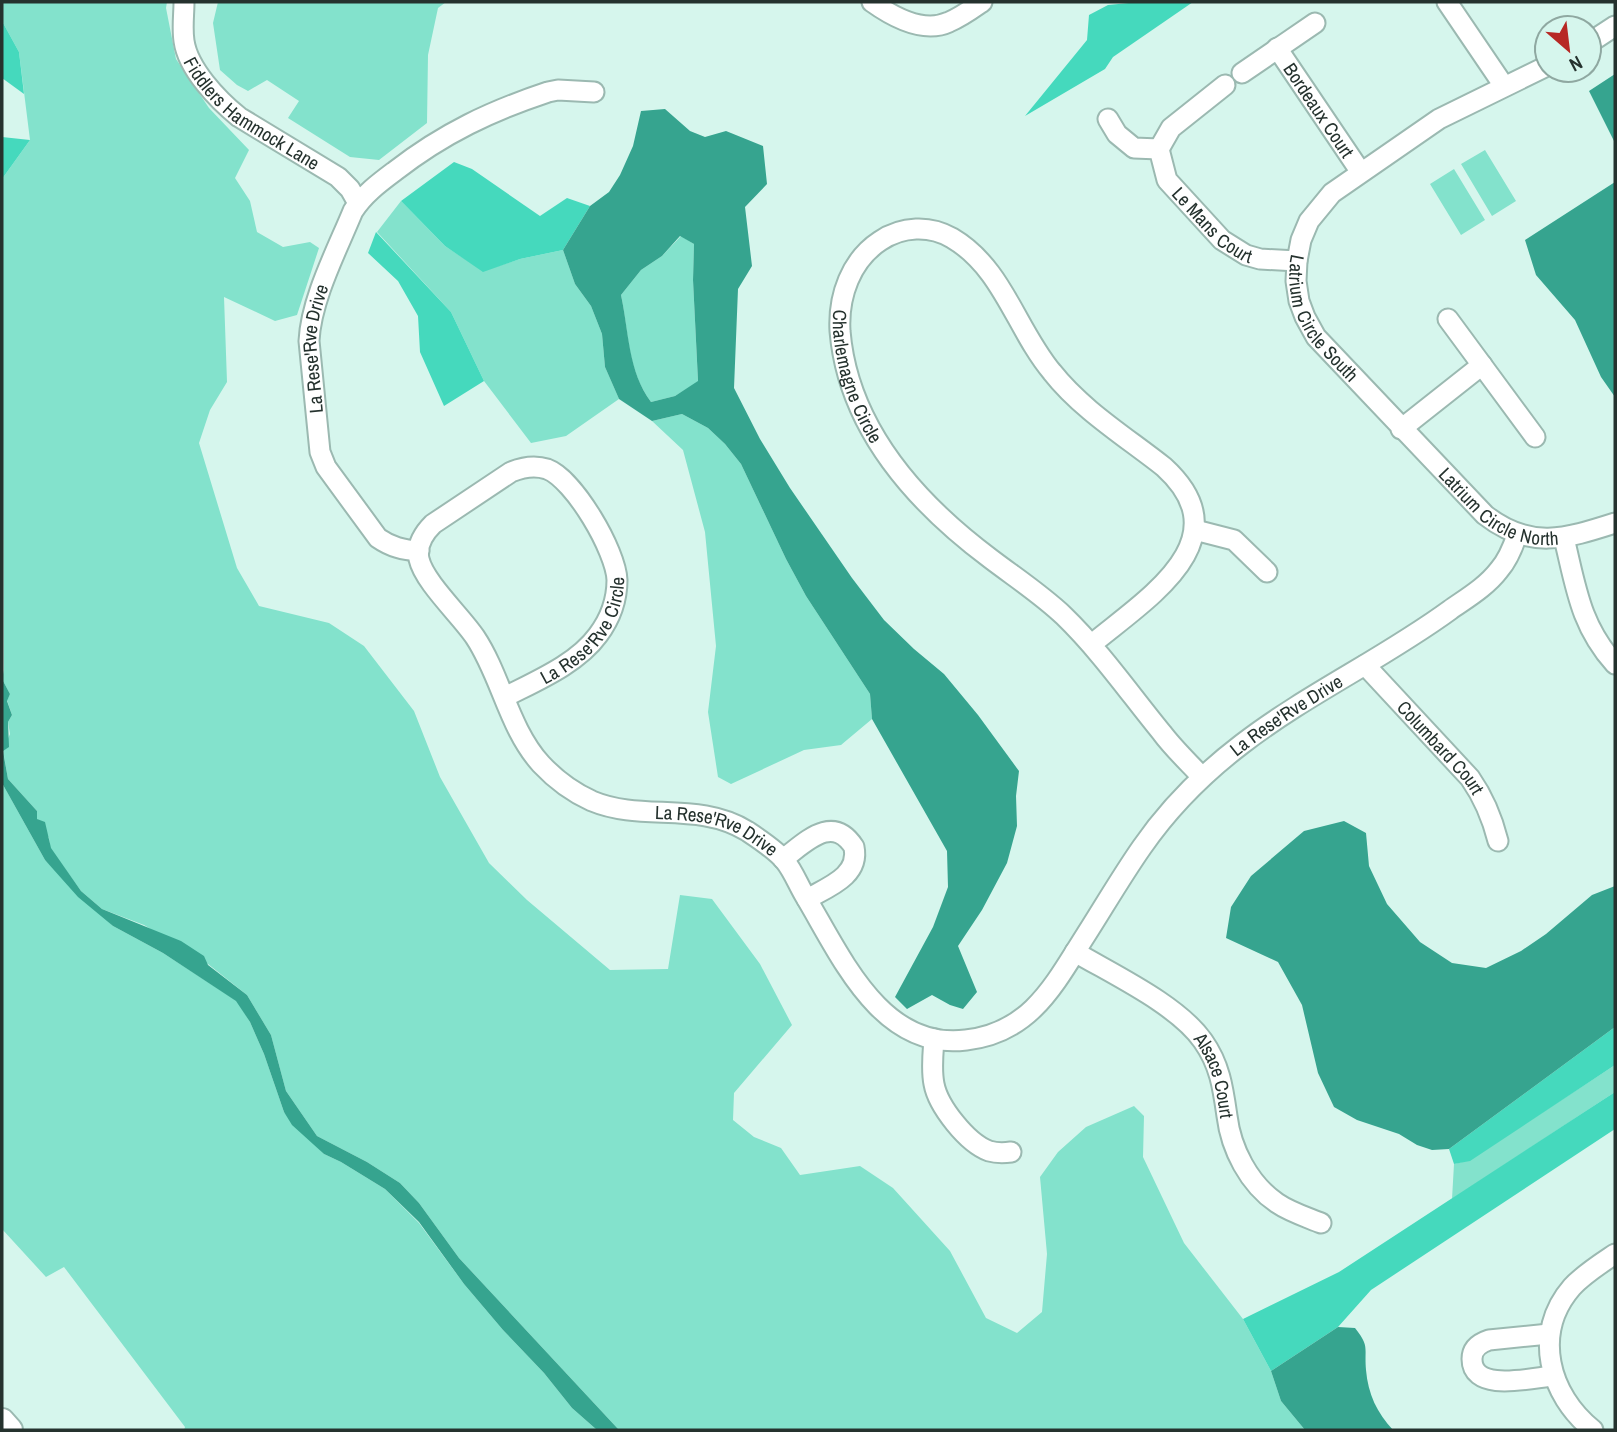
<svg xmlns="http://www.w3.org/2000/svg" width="1617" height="1432" viewBox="0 0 1617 1432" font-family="'Archivo Narrow',sans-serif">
<rect width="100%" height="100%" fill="#d6f6ed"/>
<path fill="#83e2cc" d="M2,2H167L166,8L176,59L209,108L249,150L235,178L250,201L257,232L283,247L310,242L319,248L297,315L275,321L224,297L227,382L210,410L199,443L237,568L259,606L329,623L364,646L414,711L440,777L489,863L527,900L610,970L668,969L680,895L712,899L760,964L792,1025L734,1093L733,1120L754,1137L781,1148L800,1175L860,1166L893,1188L950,1251L986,1318L1017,1333L1042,1312L1047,1254L1040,1177L1058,1152L1086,1127L1134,1106L1144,1116L1143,1157L1184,1243L1243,1319L1271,1371L1281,1401L1305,1430H619L459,1258L419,1203L400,1183L367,1162L317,1136L286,1091L271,1035L247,995L208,964L144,925L102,909L81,891L50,848L49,838L37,819V811L8,779L3,750L10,734L8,722L12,715L7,700L10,694L2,679L4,670L2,179L30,140L19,52L2,21Z
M218,2H446L438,8L428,55L427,123L379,160L350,157L288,118L299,101L267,80L248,91L237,85L220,70L213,23Z
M1485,150L1516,201L1492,216L1461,164Z
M1454,169L1485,220L1461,235L1430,184Z
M401,201L445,246L483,271L520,259L563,250L575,284L591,306L602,334L605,367L619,399L566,436L531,443L484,381L451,312L377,232Z
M681,236L694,244L693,280L698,382L675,396L651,402C627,369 629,333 621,295L641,270L662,256Z
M682,414L708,428L725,444L741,464L786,559L806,596L870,694L872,719L841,745L804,750L731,784L718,777L708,712L716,646L705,532L683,450L652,421Z
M2,783L45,860L113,926L163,953L237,1001L250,1022L264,1054L284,1112L324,1154L341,1162L385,1189L419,1223L464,1284L503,1330L544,1373L572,1408L597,1430H184L185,1427L64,1267L46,1277L2,1229Z
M1615,1065V1092L1452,1199L1454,1164L1470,1160Z"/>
<path fill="#45d9bd" d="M1139,2H1193L1113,57L1105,69L1025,116L1087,40L1089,15L1108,5Z
M2,21L19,52L24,94L2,78Z
M2,137L30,140L2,179Z
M454,162L472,169L540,216L567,198L590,206L563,250L520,259L483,272L445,246L401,201Z
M376,232L451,312L484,381L444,406L420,352L418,316L398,281L368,253Z
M1615,1027V1065L1470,1161L1454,1164L1449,1149Z
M1615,1092V1129L1371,1290L1338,1327L1271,1371L1243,1319L1339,1272Z"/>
<path fill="#36a48f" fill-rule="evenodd" d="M1615,74V143L1589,91Z
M665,109L690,131L705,137L726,131L763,146L767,184L745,207L752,266L738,289L734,388L760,439L790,488L852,578L884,620L914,649L944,674L978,715L1019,771L1016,796L1017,826L1007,863L982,910L958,946L977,992L963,1009L950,1005L932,995L907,1009L895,997L933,927L948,887L947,851L872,719L870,694L806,596L786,559L741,464L725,444L708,428L682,414L652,421L619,399L605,367L602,334L591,306L575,284L563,250L590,206L609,192L620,175L633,146L641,111ZM680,236L694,244L693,280L698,381L675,396L651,402C628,371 629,332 621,295L641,270L662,256Z
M1615,182V397L1601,377L1575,320L1536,275L1525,240Z
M2,679L10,694L7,701L12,715L8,722L9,747L3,751L8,779L37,811V819L45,822L51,848L81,891L102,909L181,941L204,956L208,965L247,995L271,1035L286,1091L317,1136L367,1162L400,1183L419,1203L459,1258L619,1430H597L572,1408L544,1373L503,1330L464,1284L419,1222L385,1189L341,1162L324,1154L292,1125L284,1112L264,1054L250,1022L236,1001L163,953L113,926L78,897L45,860L2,783Z
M1344,821L1366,833L1369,866L1387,904L1420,942L1452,963L1486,968L1521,951L1546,934L1592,895L1615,886V1027L1449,1149L1432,1150L1417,1145L1399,1134L1357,1120L1334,1107L1318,1073L1302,1005L1278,962L1226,938L1231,907L1251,876L1304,831Z
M1338,1327L1355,1328C1370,1347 1364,1347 1366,1370C1368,1394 1377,1413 1393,1430H1305L1281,1401L1271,1371Z"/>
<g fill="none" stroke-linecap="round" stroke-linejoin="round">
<defs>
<g id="minor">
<path id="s1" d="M184,2C184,14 182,28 184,41C188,69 218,100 239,117L338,177L350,189L358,203"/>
<path d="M872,2C893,17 923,34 949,22C961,17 972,9 982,2"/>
<path d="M1447,2L1504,86"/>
<path d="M1589,43L1615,26"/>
<path id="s2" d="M1277,48L1360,171"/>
<path id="s3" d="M1547,66L1439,119L1332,193L1309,221L1301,240L1297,261L1296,281L1299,301L1305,317L1316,337L1485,515C1530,550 1565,539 1615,523"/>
<path d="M1242,73L1315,23"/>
<path id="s4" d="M1108,119L1117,134L1134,148L1159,149L1167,180L1222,240L1246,255L1260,259L1297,261"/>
<path d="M1159,149L1171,128L1225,85"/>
<path d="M1448,319L1535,437"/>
<path d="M1401,429L1482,365"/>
<path d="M1195,530L1234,540L1267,572"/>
<path d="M1564,538C1576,587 1580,625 1615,664"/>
<path id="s5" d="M419,551C403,550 391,547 378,538L326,467L320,452L309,341C311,299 337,250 353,211C364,194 379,183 395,171C444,133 491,111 548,92L558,90L594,92"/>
<path id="s6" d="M1092,644C1146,599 1244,540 1164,467C1126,437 1082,410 1052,372C1016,329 1003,268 952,238C930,225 902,226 880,241C851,260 838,296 840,331C848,428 916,503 991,559C1016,578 1042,595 1064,616C1101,652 1130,694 1162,733C1174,749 1189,763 1202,777"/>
<path id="s7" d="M1365,665L1470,778C1484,798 1492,817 1498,841"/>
<path id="s8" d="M505,697C536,681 577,664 598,635C610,619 617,599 617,580C616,551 574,479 547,469C535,465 523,467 511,472L433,524C423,534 416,545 419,559C424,582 461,616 475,637C501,676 509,729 541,764C556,780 572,792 592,801C642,822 698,801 747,831C759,839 776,850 785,861C793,871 798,884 805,896C841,956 881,1051 966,1040C1028,1033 1052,989 1082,941C1102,910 1121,877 1142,847C1169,808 1204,773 1242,744C1307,694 1383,659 1450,610C1467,598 1486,587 1499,570C1508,560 1513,547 1517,535"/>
<path d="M783,859C805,843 832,813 854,847C860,876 828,887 807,899"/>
<path id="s9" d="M1075,952C1114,975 1178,1005 1203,1041C1220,1065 1223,1088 1227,1116C1231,1149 1249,1184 1277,1203C1290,1212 1306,1217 1321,1223"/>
<path d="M934,1039C933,1054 931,1069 934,1084C938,1106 967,1143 989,1151C996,1153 1004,1153 1011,1152"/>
<path d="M1549,1334L1489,1340C1480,1343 1472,1348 1472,1359C1472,1393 1531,1378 1553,1376"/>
<path d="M1593,1430C1549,1395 1532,1333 1572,1287C1584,1274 1600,1264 1615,1254"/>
</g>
<path id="tertiary" d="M2,1421L10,1430"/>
</defs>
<use href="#minor" stroke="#9bb9b1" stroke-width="23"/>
<use href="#tertiary" stroke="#9bb9b1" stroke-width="28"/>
<use href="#minor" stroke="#fff" stroke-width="19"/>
<use href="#tertiary" stroke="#fff" stroke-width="24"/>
</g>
<g text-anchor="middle" stroke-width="5" stroke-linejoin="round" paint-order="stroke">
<g font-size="19" fill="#25322e" stroke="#d6f6ed">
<text dy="7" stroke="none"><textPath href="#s1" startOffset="142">Fiddlers Hammock Lane</textPath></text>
<text dy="7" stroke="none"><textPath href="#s2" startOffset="75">Bordeaux Court</textPath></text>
<text dy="7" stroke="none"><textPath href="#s4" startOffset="161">Le Mans Court</textPath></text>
<text dy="7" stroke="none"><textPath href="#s3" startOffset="394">Latrium Circle South</textPath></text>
<text dy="7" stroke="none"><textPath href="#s5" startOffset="252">La Rese'Rve Drive</textPath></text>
<text dy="7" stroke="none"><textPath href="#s6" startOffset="772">Charlemagne Circle</textPath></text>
<text dy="7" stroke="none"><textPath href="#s3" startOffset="663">Latrium Circle North</textPath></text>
<text dy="7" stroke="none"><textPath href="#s8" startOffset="108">La Rese'Rve Circle</textPath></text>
<text dy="7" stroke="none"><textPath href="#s8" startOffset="1727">La Rese'Rve Drive</textPath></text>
<text dy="7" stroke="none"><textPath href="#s7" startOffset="112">Columbard Court</textPath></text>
<text dy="7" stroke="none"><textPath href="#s8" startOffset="910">La Rese'Rve Drive</textPath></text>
<text dy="7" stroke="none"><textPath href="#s9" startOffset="194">Alsace Court</textPath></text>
</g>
</g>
<rect width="1617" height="1432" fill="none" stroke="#25322e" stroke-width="7"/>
<g transform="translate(1568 49) rotate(152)"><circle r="33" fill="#d6f6ed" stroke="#8fa8a1" stroke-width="2"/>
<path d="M0-5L12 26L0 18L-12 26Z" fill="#b72824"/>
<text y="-10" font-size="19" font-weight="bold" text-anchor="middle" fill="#25322e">N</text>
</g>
</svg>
